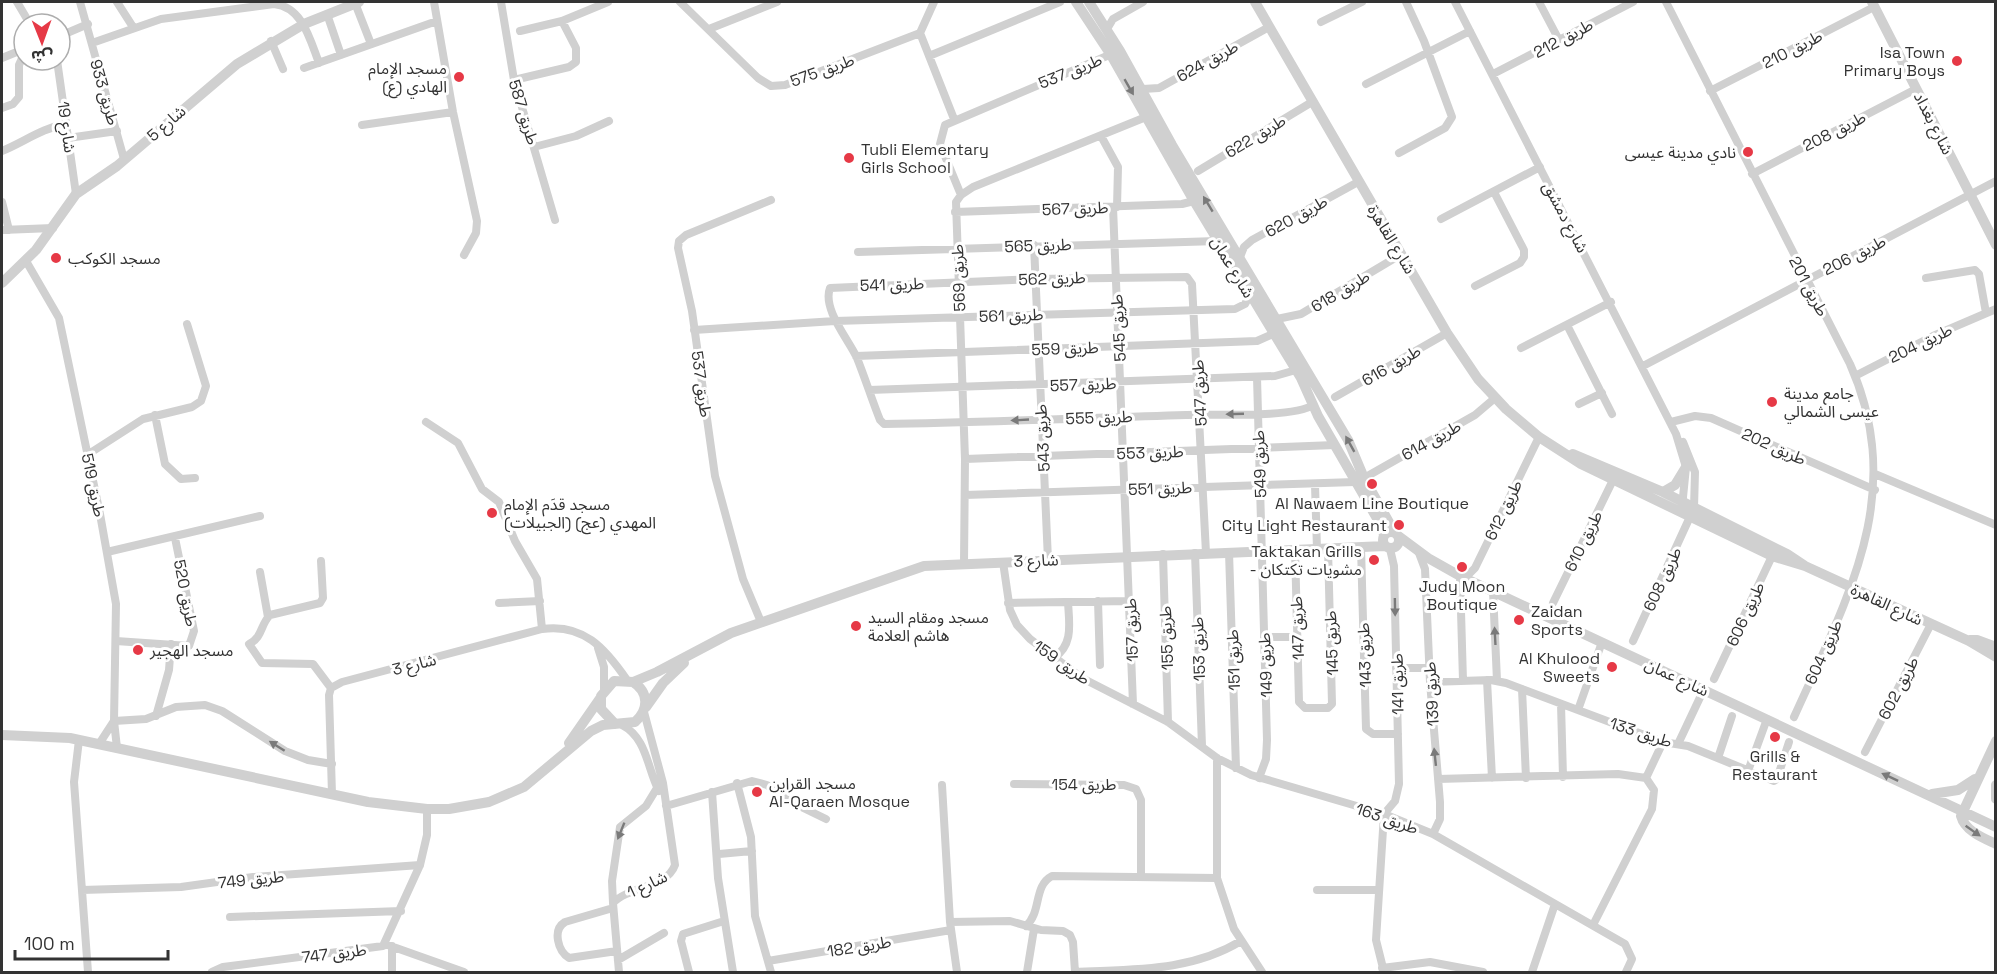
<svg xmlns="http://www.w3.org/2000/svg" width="1997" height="974" viewBox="0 0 1997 974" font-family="'Space Grotesk','Noto Sans Arabic',sans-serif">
<rect width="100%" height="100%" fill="#fff"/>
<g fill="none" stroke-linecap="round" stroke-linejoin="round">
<path stroke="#d0d0d0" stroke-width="8" d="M17,2L30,24
M80,2L124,159
M117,2L133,27
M434,2L453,112L477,221L476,233L464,255
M501,2L514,80L555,220
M680,2L758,78L771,86L785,85L920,33
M934,2L920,33L954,119
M1455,2L1676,434L1686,467L1682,507
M1539,2L1559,40
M1666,2L1850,364C1908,494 1847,599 1794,717
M355,3L371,44
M327,14L341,55
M1321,22L1362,2
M709,29L777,2
M1107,29L1113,19L1143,2
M520,31L562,21L608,2
M60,36L88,24
M271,41L283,69
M92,43L161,19L274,4C303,7 310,40 319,63
M929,56L1060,2
M2,58L24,49
M57,60L76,194
M304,68L437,21
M1493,74L1633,2
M514,80L569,67L576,62V48L562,21
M1366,84L1470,31
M1143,89L1159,88L1269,27
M1710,91L1874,7
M2,108L13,104L19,97V65L24,54
M362,125L453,112
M1101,136L1118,167L1117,207
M68,138L117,131
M534,147L576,136L609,121
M2,151C24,142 42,128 66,124
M1399,153L1445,128L1452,117L1424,41L1406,2
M1198,171L1312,102
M1752,174L1916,89
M961,195L940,144L945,125L1114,53
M2,202L9,230
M1113,207L1133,704
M955,212L1182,204L1194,201
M1441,219L1540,167
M2,230L53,228
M1034,245L1048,560
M858,252L1217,241
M1240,257L1244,247L1252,240L1358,182
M26,261L59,318L100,514L116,604L114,721L117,748
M1926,278L1975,270L1979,274L1986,313
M1475,286L1520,263L1524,257V250L1494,192
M1277,319L1301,314L1400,255
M1567,325L1612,414
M694,330L835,321L1235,309L1245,304L1250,295
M1521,348L1611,302
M856,356L1257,341L1273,334
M1643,366L1996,181
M1855,376L1933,336L1996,309
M1257,377L1267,740L1266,759L1259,778
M869,390L1275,376L1296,370
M1335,397L1447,333
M1579,404L1602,393
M155,415L165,464L181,479L195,478
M426,422L458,443L482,489L499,502L515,541L537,579L542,629
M1671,422L1695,416L1711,418L1875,490
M87,455L143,419L192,407L201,401L206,386L187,324
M965,459L1335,445
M1875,474L1996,525
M1364,478L1475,415L1495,398
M1315,485L1317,549
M965,495L1355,482
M1361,547L1366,729L1373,734H1398
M1295,549L1299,702L1305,708H1328L1332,704L1328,548
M107,552L260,516
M1229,552L1236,768
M1195,553L1202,746
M1206,553L1192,284L1187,277L1035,279L830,288C822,309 849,340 857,358C865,378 872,400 880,420L884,424C985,422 1086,418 1186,415C1214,414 1294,418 1313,405
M1419,553L1425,569L1430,682L1440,802V819L1433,834
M1163,554L1168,722
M321,561L323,598L320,603L270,615C260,625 263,637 249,644L262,663L313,664L331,688
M1003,562L1010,610L1017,625L1030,639L1082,678L1168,722L1217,758L1251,775L1384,814L1433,834L1625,944L1632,959L1626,972
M964,563L965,459L956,202L961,195L973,187L1146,117
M260,572L268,617
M1493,591L1497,681
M1098,601L1100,665
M499,603L540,601
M1008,603L1130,601
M1553,603L1613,480
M761,622L743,579L715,476L692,311L678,248L679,241L686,235L771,200
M1264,637H1297
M116,641L189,646L194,631L175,538
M1633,641L1694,508L1695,472L1683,442
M598,648L604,667V690
M1054,658C1074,644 1069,623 1068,602
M1396,668H1429
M1714,679L1774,552
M1487,680L1492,778
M1463,681L1460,576L1469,574L1475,568L1539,437
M1430,682L1491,680L1506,683L1663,742L1688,746L1774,781L1777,779L1789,742
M1522,689L1526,778
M1561,704L1563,777
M1578,710L1602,642
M156,716L169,670L171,644
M114,721L146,719L176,707L205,705L222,711L285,751L308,760L332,764
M622,725C647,738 647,768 659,791
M79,740L74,782L88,972
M99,744L114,721
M1678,744L1704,689
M1865,752L1931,624
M1217,758V878L1234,929L1262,972
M1718,758L1732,716
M1748,771L1767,719
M1646,778L1663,742
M1438,779L1618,774L1646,778L1654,790L1652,809L1593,925
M737,783L751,837L755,916L771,972
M1014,784L1124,785L1136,789L1141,800V877
M942,785L950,922L957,972
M712,792L718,878L733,972
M332,794L329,695L331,688L342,682L542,629C583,623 605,648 627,680
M666,806L752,781L767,785L789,801L826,819
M719,854L752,851
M82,890L181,887L253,877L420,865
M1317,890H1379
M613,903L612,881L620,827L646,806L657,788
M613,908L565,922C552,930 558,951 569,958L617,951
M230,917L401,911
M950,922L1010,921L1041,930L1063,931L1070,935L1073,942L1075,972
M1026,926C1042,912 1033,886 1052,876L1217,878
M385,944L464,972
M618,960L664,933
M768,961L951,930
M1382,968L1430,962L1483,972
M212,972L223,967L383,946L420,865L427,835V809
M392,972V946
M619,972L613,903C629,886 667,888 675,865L663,783L644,712
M689,972L681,941L683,934L724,921
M1027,972L1034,929
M1075,972C1133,969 1190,972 1241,941
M1384,972L1376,940L1384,814L1395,801L1399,784L1394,566L1390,549
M1532,972L1555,904"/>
<path stroke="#d0d0d0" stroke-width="10" d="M1076,2L1111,55L1194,201L1301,378L1318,416L1382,527L1384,535
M1089,2L1120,51L1172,145L1348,440L1364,478L1395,533
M1255,2L1447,333L1478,379L1506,409L1539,437L1581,464L1772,556L1805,566
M1872,2L1996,245
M2,283L36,250L76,194L117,166L237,64L304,24L359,2
M1573,454L1663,492L1787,554L1805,566L1969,641L1996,657
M1663,492L1675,485L1686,467
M1383 540a8 8 0 1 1 16 0a8 8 0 1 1-16 0Z
M1397,535L1428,558L1460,576L1996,827
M1970,640H1977L1996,647
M633,682L657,672L731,633L924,566L1385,546
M646,707L663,683L684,663
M2,735L70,738L368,802L427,809H449L489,802L524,787L591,731L603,725L635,722C649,710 649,692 633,682L614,681L601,696V709L615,724
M1996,741L1961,816C1965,831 1983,838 1996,844
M569,743L601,697
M1996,785V799
M1932,794L1958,790L1975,779"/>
</g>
<defs><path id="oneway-solid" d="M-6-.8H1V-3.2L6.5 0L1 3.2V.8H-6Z" transform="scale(1.5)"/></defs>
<g fill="#7a7a7a">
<use href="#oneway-solid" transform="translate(1129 87) rotate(60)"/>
<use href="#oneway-solid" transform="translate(1208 204) rotate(-121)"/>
<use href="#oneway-solid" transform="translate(1235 414) rotate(178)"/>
<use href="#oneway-solid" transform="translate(1020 420) rotate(177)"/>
<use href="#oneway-solid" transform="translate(1350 444) rotate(-119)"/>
<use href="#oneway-solid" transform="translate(1395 607) rotate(89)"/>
<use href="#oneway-solid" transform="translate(1495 636) rotate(-93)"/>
<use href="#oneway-solid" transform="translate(277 746) rotate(-148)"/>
<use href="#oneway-solid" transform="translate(1435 757) rotate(-96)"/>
<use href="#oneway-solid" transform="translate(1890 777) rotate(-155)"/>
<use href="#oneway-solid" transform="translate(621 831) rotate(112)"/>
<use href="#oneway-solid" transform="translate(1973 831) rotate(35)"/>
</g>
<g fill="#e63946" stroke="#fff" stroke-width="2">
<circle cx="1957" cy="61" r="6"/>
<circle cx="459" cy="77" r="6"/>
<circle cx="1748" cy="152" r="6"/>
<circle cx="849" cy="158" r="6"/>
<circle cx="56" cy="258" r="6"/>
<circle cx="1772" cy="402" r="6"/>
<circle cx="1372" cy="484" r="6"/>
<circle cx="492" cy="513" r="6"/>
<circle cx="1399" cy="525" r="6"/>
<circle cx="1374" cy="560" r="6"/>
<circle cx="1462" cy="567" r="6"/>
<circle cx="1519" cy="620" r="6"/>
<circle cx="856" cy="626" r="6"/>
<circle cx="138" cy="650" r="6"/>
<circle cx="1612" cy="667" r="6"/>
<circle cx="1775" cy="737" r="6"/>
<circle cx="757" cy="792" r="6"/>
</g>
<g text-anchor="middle" stroke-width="6" stroke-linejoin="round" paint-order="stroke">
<g font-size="16" fill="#333" stroke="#fff">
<text transform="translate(1563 38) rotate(-28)" y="6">طريق 212</text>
<text transform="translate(1792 49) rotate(-27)" y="6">طريق 210</text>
<text transform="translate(1207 61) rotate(-29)" y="6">طريق 624</text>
<text transform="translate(822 70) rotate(-20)" y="6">طريق 575</text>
<text transform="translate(1070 71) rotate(-22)" y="6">طريق 537</text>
<text transform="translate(105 92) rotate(74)" y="6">طريق 933</text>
<text transform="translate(524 112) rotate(73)" y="6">طريق 587</text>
<text transform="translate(166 123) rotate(-41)" y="6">شارع 5</text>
<text transform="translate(1934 123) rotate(63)" y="6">شارع بغداد</text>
<text transform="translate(67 127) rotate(82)" y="6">شارع 19</text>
<text transform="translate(1834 131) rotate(-27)" y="6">طريق 208</text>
<text transform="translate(1255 136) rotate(-31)" y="6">طريق 622</text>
<text transform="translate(1075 208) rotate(-2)" y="6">طريق 567</text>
<text transform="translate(1296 216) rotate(-29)" y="6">طريق 620</text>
<text transform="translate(1566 217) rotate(62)" y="6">شارع دمشق</text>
<text transform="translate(1392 239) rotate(59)" y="6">شارع القاهرة</text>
<text transform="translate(1038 245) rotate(-2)" y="6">طريق 565</text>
<text transform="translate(1854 255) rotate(-27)" y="6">طريق 206</text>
<text transform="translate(1233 267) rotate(59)" y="6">شارع عمان</text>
<text transform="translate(958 278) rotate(-92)" y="6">طريق 569</text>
<text transform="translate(1052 278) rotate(-2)" y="6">طريق 562</text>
<text transform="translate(892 284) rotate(-2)" y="6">طريق 541</text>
<text transform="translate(1809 286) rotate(62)" y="6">طريق 201</text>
<text transform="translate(1340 291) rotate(-31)" y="6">طريق 618</text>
<text transform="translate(1011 315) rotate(-2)" y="6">طريق 561</text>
<text transform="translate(1118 328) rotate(-93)" y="6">طريق 545</text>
<text transform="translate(1920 343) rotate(-26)" y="6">طريق 204</text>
<text transform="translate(1065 348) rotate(-2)" y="6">طريق 559</text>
<text transform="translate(1391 365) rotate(-30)" y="6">طريق 616</text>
<text transform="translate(702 384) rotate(82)" y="6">طريق 537</text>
<text transform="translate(1083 384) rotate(-2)" y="6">طريق 557</text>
<text transform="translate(1199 393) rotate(-93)" y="6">طريق 547</text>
<text transform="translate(1099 417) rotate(-2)" y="6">طريق 555</text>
<text transform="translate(1042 438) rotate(-93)" y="6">طريق 543</text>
<text transform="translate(1431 440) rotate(-29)" y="6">طريق 614</text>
<text transform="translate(1774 446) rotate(24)" y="6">طريق 202</text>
<text transform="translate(1150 452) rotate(-2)" y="6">طريق 553</text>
<text transform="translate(1259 464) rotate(-92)" y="6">طريق 549</text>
<text transform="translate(94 485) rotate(78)" y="6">طريق 519</text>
<text transform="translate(1160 488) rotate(-2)" y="6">طريق 551</text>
<text transform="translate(1503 510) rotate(-64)" y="6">طريق 612</text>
<text transform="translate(1583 541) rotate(-64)" y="6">طريق 610</text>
<text transform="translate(1036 560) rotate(-2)" y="6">شارع 3</text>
<text transform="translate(1662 579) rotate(-65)" y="6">طريق 608</text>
<text transform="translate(186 593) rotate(79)" y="6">طريق 520</text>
<text transform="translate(1887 604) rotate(25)" y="6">شارع القاهرة</text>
<text transform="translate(1745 614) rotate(-65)" y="6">طريق 606</text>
<text transform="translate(1297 628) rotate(-92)" y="6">طريق 147</text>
<text transform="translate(1131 630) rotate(-92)" y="6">طريق 157</text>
<text transform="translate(1166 638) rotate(-92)" y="6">طريق 155</text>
<text transform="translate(1331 643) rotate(-92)" y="6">طريق 145</text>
<text transform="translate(1198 649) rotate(-92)" y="6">طريق 153</text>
<text transform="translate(1823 652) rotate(-66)" y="6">طريق 604</text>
<text transform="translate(1364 655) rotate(-92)" y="6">طريق 143</text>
<text transform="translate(1233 660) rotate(-92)" y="6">طريق 151</text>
<text transform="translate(1062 662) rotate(35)" y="6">طريق 159</text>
<text transform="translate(414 664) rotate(-14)" y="6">شارع 3</text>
<text transform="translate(1265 665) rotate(-92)" y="6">طريق 149</text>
<text transform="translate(1677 677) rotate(25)" y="6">شارع عمان</text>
<text transform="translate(1397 684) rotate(-91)" y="6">طريق 141</text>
<text transform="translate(1898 688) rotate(-63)" y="6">طريق 602</text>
<text transform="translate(1431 694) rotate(-93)" y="6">طريق 139</text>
<text transform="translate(1641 732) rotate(18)" y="6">طريق 133</text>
<text x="1084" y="790">طريق 154</text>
<text transform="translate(1387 818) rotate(19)" y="6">طريق 163</text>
<text transform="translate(251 879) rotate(-6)" y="6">طريق 749</text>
<text transform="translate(647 884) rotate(-25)" y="6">شارع 1</text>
<text transform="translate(859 946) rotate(-9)" y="6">طريق 182</text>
<text transform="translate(334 953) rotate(-7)" y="6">طريق 747</text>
</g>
<g font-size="16" fill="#333" stroke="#fff" text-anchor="start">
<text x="1945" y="58" text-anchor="end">Isa Town<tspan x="1945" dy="18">Primary Boys</tspan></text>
<text x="447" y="74" text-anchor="end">مسجد الإمام<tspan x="447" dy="18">الهادي (ع)</tspan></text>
<text x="861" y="155">Tubli Elementary<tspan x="861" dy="18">Girls School</tspan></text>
<text x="1736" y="158" text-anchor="end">نادي مدينة عيسى</text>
<text x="68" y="264">مسجد الكوكب</text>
<text x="1784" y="399">جامع مدينة<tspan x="1784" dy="18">عيسى الشمالي</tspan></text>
<text x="1372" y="509" text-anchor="middle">Al Nawaem Line Boutique</text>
<text x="504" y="510">مسجد قدَم الإمام<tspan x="504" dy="18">المهدي (عج) (الجبيلات)</tspan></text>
<text x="1387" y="531" text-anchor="end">City Light Restaurant</text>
<text x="1362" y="557" text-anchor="end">Taktakan Grills<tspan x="1362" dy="18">- مشويات تكتكان</tspan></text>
<text x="1462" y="592" text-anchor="middle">Judy Moon<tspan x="1462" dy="18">Boutique</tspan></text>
<text x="1531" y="617">Zaidan<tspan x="1531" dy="18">Sports</tspan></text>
<text x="868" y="623">مسجد ومقام السيد<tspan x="868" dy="18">هاشم العلامة</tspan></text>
<text x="150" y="656">مسجد الهجير</text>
<text x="1600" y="664" text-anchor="end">Al Khulood<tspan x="1600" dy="18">Sweets</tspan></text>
<text x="1775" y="762" text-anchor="middle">Grills &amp;<tspan x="1775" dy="18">Restaurant</tspan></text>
<text x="769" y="789">مسجد القراين<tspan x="769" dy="18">Al-Qaraen Mosque</tspan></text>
</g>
</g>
<rect width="1997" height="974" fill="none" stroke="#333333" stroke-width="6"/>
<g transform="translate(42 42) rotate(179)"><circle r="28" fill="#ffffff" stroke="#adadad" stroke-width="1.5"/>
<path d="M0-4.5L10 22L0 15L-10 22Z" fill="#e63946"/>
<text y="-9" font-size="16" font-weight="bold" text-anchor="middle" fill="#333333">ش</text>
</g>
<path d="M15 950v9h153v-9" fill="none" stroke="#333333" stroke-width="3"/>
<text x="24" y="950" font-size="18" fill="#333333" stroke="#ffffff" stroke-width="4.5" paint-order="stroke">100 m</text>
</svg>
